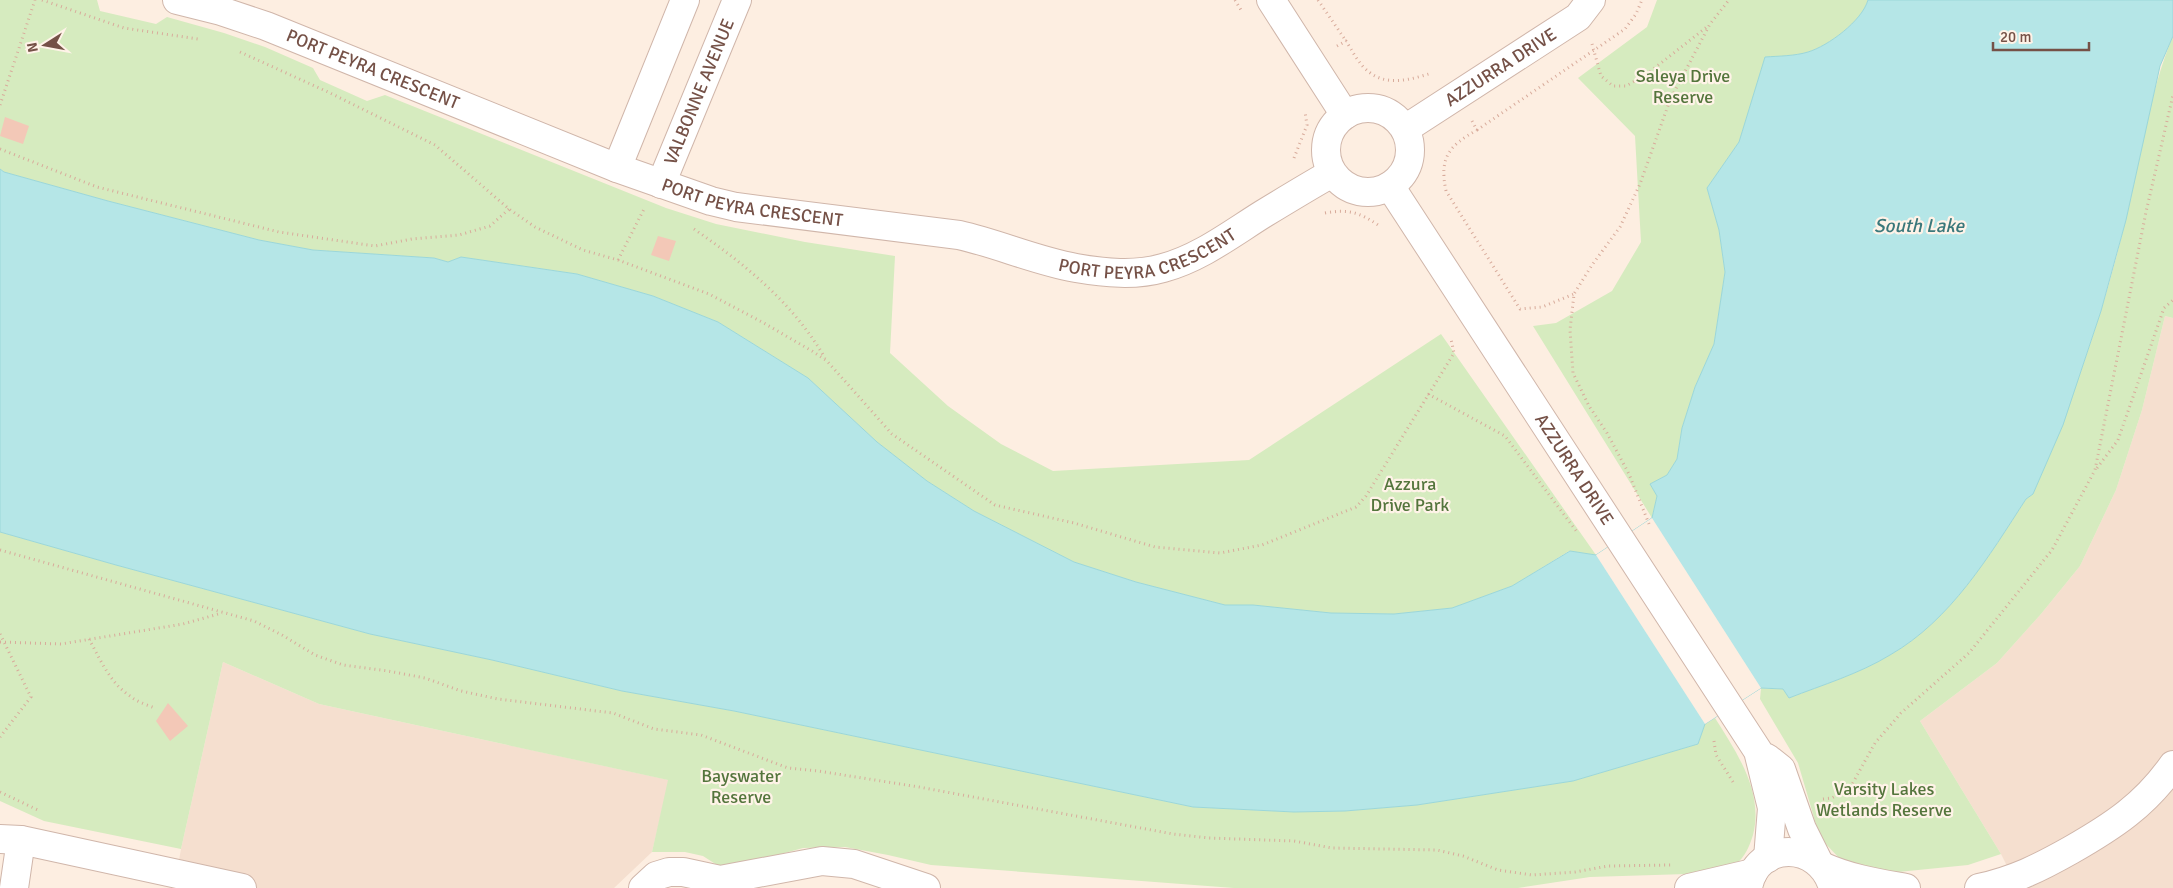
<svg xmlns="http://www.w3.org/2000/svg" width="2173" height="888" viewBox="0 0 2173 888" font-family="Signika,sans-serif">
<rect width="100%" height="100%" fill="#fdeee1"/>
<path fill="#f5dfcf" d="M2165,316L2173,318V888H2018L2001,854L1920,721L1997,663L2041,614L2080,566L2116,490L2142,410Z
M223,662L319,704L669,780L652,852L614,888H174L181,849Z"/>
<path fill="#d6ebbf" d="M0,0H97L100,11L156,24L167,17L224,33L265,47L313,68L320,80L367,101L385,95L666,208L716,224L805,242L895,256L890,353L948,406L1001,444L1053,471L1249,460L1441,334L1596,555L1569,551L1512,586L1452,608L1394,614L1331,613L1253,605H1225L1136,582L1074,562L974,511L927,481L877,442L808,378L718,322L653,296L577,274L461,257L448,262L434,258L313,250L259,240L108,201L4,172L0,169Z
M1657,0H1868C1862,21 1828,46 1808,52C1795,56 1779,56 1765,58L1739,142L1707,188L1719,230L1725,272L1714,344L1695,387L1682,428L1677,459L1667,475L1650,484L1657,496L1652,518L1533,326L1556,323L1612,291L1641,242L1635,136L1578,78L1647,27Z
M2173,36V318L2165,316L2142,410L2116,490L2080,566L2041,614L1997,663L1920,721L2001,854L1968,865L1898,872L1865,871L1843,862L1820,838L1798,763L1760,699L1761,688L1783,689L1789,698C1822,685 1859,674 1890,655C1951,620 1989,556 2026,499L2033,494C2071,405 2104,313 2126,218C2141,158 2149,93 2173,36Z
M0,532L116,565L370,634L492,660L622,691L734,711L1193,807L1294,812L1345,811L1417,805L1573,781L1698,744L1705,724L1715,718C1737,753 1764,792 1753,835C1750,845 1745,857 1736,864C1731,868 1724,870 1719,873L1590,877L1518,888H1234L931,865L888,855L845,847L803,848L733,867L717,865L703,856L685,852H652L668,780L319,704L223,662L181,849L44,821L0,801Z"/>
<path fill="#b5e6e7" stroke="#9bd7d9" d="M1868,0H2173V36L2160,66L2126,220L2101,311L2063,425L2033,494L2026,499C1989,556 1951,620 1890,655C1859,674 1822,685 1789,698L1783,689L1761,688L1705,724L1698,744L1573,781L1417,805L1345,811L1294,812L1193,807L734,711L622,691L492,660L370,634L116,565L0,532V169L4,172L108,201L259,240L313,250L434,258L448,262L461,257L577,274L653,296L718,322L808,378L877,442L927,481L974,511L1074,562L1136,582L1225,605H1253L1331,613L1394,614L1452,608L1512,586L1570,551L1596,555L1652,518L1657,496L1650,484L1667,475L1677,459L1682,428L1695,387L1714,344L1725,272L1719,230L1707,188L1739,142L1765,57C1779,56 1795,56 1808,52C1828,46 1862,21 1868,0Z"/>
<path fill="#fdeee1" d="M1652,518L1761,688L1705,724L1596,555Z"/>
<path fill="#f3c8b7" d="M5,117L29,126L23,144L0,136Z
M658,236L676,241L669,261L651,255Z
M168,703L188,726L170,741L156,721Z"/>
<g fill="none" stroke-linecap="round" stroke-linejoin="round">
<defs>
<g id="minor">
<path id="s1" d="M177,0L221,11L266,26L617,168L711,201L736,207L959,235C999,244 1036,261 1076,268C1105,273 1135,276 1163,268C1200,258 1231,234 1263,214C1286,200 1309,186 1332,173"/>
<path d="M1271,0L1345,115"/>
<circle cx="1368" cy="150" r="42"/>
<path id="s2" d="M1405,129L1578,17L1591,0"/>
<path d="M617,168L685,0"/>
<path id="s3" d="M661,184L737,0"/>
<path id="s4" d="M1390,186L1758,751L1772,808L1768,858"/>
<path d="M1767,758L1781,769L1802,829L1818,861"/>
<path d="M0,839L21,840L242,888"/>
<path d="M1824,867C1851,879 1878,883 1906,888"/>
<path d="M14,888L21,840"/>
<path d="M643,888L656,876L669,872H683L720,880L822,861L854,864L926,888"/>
<path d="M1689,888L1753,873"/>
<path d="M1748,888C1756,840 1820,840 1833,888"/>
<path d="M1979,888C2015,880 2039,868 2071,850C2113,826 2145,805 2173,765"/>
</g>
</defs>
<use href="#minor" stroke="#d0b6aa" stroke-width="30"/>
<path stroke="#d8ab9b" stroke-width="3" stroke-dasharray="1 4" stroke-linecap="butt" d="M42,0L124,28L198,39
M1235,0L1241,10
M1318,0L1346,41
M1592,44L1601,76L1613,86H1626L1647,74L1708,26
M1337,46L1346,41C1352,50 1359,65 1369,72C1388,87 1412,79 1432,73
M240,52L328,92L435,145L509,209L535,227L583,250L618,260L709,294L762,322L812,351L827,361L892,434L995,505L1074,523L1155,547L1220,553L1262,545L1356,507L1366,496L1454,353L1451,339
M0,105L35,0
M1472,121L1477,130C1449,146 1439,157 1446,191L1520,309L1542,307L1574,294
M1477,130L1625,29L1636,14L1642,0
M0,149L97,187L279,232L375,246L412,239L459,235L490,226L509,209
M1294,158L1307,125L1305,112
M1325,213C1348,209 1359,212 1378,225
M694,229C746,265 793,303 825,358
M618,260L644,209
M1428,394L1505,436L1577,532
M2097,468L2118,440L2164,308L2173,300
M1649,524L1629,474L1607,433L1589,406L1573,373L1570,330L1574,294L1592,265L1620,227L1640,184L1670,100L1710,24L1729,0
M0,550L254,621L282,635L315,655L343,665L388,671L425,678L461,691L498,699L613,713L654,729L701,735L788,768L818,771L919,787L1173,834L1209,838L1294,841L1332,848L1437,850L1463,856L1498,870L1532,875L1575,872L1608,866L1671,865
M0,634L31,697L0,737
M89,639C100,659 110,683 130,696C137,702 147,705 155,708
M0,642L61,644L183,624L222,613
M1714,741L1716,755L1733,782
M0,792L38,810
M1823,799L1832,798L1850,788L1875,743L1901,713L1969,653L2052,550L2095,470L2146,212L2173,95"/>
<use href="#minor" stroke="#fff" stroke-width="28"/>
</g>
<g text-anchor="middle" stroke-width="4.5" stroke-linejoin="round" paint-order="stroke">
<g font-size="18" fill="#755147" stroke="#fff3e8">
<text dy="6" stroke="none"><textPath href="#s2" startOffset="114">AZZURRA DRIVE</textPath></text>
<text dy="6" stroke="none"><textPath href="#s1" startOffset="208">PORT PEYRA CRESCENT</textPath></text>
<text dy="6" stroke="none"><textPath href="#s3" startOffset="100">VALBONNE AVENUE</textPath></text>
<text dy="6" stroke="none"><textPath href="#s1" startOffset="612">PORT PEYRA CRESCENT</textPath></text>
<text dy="6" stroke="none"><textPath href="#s1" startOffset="1018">PORT PEYRA CRESCENT</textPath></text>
<text dy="6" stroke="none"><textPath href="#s4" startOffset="338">AZZURRA DRIVE</textPath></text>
</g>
<g font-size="18" fill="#54753c" stroke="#fff3e8">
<text x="1683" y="82">Saleya Drive<tspan x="1683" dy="21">Reserve</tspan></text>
<text x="1410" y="490">Azzura<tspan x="1410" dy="21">Drive Park</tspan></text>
<text x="741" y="782">Bayswater<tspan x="741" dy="21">Reserve</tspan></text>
<text x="1884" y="795">Varsity Lakes<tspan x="1884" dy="21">Wetlands Reserve</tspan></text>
</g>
<g font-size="19" font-style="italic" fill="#3a787b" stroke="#fff3e8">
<text x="1919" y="232">South Lake</text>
</g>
</g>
<g transform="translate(45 45) rotate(259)" stroke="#fff3e8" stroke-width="4" paint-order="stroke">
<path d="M0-4L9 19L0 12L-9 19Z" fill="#755147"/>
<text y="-8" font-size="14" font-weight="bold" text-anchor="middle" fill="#755147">N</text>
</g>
<path d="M1993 42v8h96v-8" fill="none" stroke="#755147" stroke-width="2.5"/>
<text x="2000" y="42" font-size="15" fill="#755147" stroke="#fff3e8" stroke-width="4" paint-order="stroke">20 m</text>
</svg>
